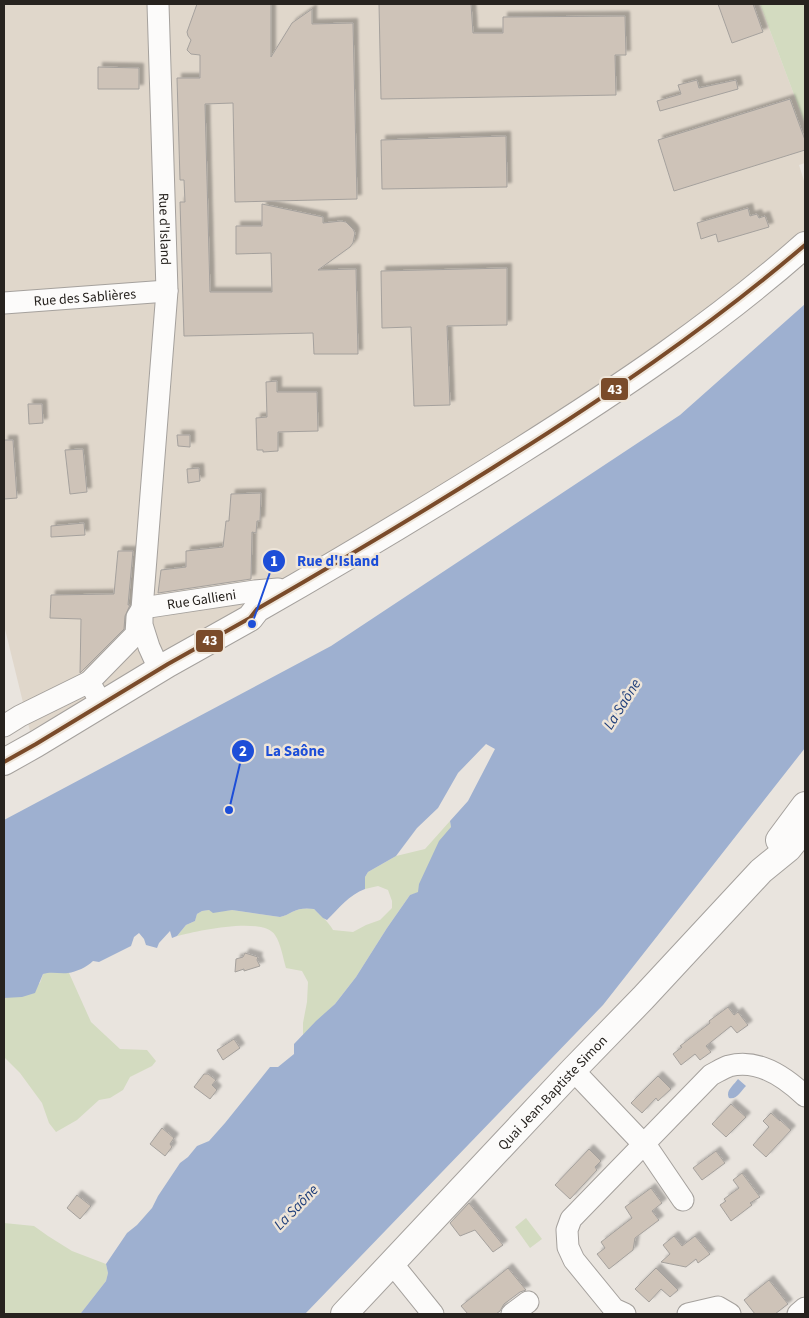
<svg xmlns="http://www.w3.org/2000/svg" width="809" height="1318" viewBox="0 0 809 1318" font-family="'Source Sans 3',sans-serif">
<defs>
<filter id="shadow"><feDropShadow dx="4.5" dy="-4.5" stdDeviation="1" flood-color="#0004"/></filter>
</defs>
<rect width="100%" height="100%" fill="#e9e4de"/>
<path fill="#e0d7cb" d="M4,4H760L805,124V163L799,165L805,184V239L539,434L30,731L4,625Z"/>
<path fill="#d3dbc0" d="M760,4H805V124Z
M450,821L451,827L418,893L410,895L387,928L356,977L335,1004L303,1035V1023L307,1002L308,982L302,971L286,968C283,958 281,944 275,935C263,916 196,931 177,936L186,925L195,921L197,914L202,911L209,910L213,912L232,910L280,917C285,916 288,914 292,912C299,908 307,908 314,909C321,916 328,921 333,930L353,932L366,925L380,920L392,908V901L388,890L378,886L365,889V877L368,872L396,856L425,849Z
M48,972L69,973L91,1022L120,1049L147,1050L156,1061L152,1066L130,1077L123,1090L110,1098L99,1100L77,1120L56,1132L49,1123L42,1103L20,1073L4,1057V998L9,997L40,983L43,974Z
M526,1218L542,1239L530,1248L515,1227Z
M4,1223L34,1226L48,1236L72,1251L106,1264L108,1273L106,1281L81,1313L75,1314H4Z"/>
<path fill="#9eb0d0" d="M805,304V748L603,1005L305,1314H75L81,1313L106,1281L108,1273L106,1264L127,1233L137,1225L152,1208L158,1196L180,1163L188,1157L197,1146L209,1141L225,1123L270,1067H278L294,1054V1044L316,1021L335,1004L356,977L387,928L410,895L418,892L419,884L439,841L451,827L450,821L468,801L495,749L486,744L458,773L438,808L417,828L396,856L368,872L365,877V889C349,895 339,908 327,920L323,918L314,909C307,908 299,908 292,912C288,914 285,916 280,917L232,910L213,913L209,910L202,911L197,914L195,921L186,925L177,936L172,938L170,931L159,943L157,948L146,945L144,939L139,933L134,937L131,946L99,962L93,961C87,967 76,972 68,973C59,974 51,971 43,974L35,993L22,997L4,998V820L331,646L680,415Z
M738,1079L746,1086C741,1091 737,1100 729,1098C725,1091 734,1085 738,1079Z"/>
<path fill="#cec3b8" stroke="#a5a19d" filter="url(#shadow)" d="M197,4H271V57L292,23L312,9V24L353,23L357,199L235,202L233,103L205,104L210,292H272L271,253L236,254V226H262V204L323,217V223L341,221L346,222L353,229L355,233L353,243L350,247L318,270L356,269L358,354H314L313,333L184,336L180,202H185L184,180H180L177,78H200V55L191,54L187,50L191,40L188,36L187,32Z
M379,4H471L473,33H503V17L625,16L626,55H615L616,95L381,99Z
M718,4H753L763,32L732,43Z
M98,67L139,68V89H98Z
M697,80L699,88L736,80L738,89L660,111L657,101L681,94L678,85Z
M790,99L805,140V150L674,191L658,140Z
M506,136L507,187L382,189L381,140Z
M748,208L750,216L757,214L759,218L765,216L769,227L718,242L716,234L701,239L697,223Z
M507,268V325L447,326L450,405L414,406L411,327L382,328L381,271Z
M277,381V392H317L318,431L278,432V451L263,452V450H257L256,418L267,417L266,382Z
M28,404H42L43,423L29,424Z
M177,435H190V447L178,446Z
M4,440H13L17,498L4,499Z
M83,449L87,492L70,494L65,450Z
M199,468L200,481L188,483L187,469Z
M261,493L260,521H257L256,533L252,532L251,579L158,593L161,570L186,567V551L223,547L226,521H229L231,494Z
M84,523L85,535L51,537V526Z
M118,551H133L128,605H130L125,616L124,629L80,673L81,619L50,618L51,595L114,594Z
M245,953L258,957L257,960L260,966L244,971V969L235,972L236,959L243,957Z
M728,1007L734,1015L738,1012L748,1025L737,1033L731,1026L706,1046L711,1052L700,1060L695,1054L681,1065L673,1054L682,1047L680,1046L710,1023L709,1021Z
M234,1039L240,1048L223,1060L217,1050Z
M204,1074H208L216,1080L212,1085L217,1090L210,1099L194,1087Z
M658,1076L671,1089L658,1101L656,1098L642,1113L631,1103Z
M731,1104L746,1117L726,1137L712,1124Z
M771,1113L780,1121V1120L791,1130L766,1157L753,1145L769,1127L763,1121Z
M162,1128L174,1138L170,1144L172,1147L165,1156L150,1144Z
M589,1149L601,1161L595,1167L597,1170L570,1199L555,1185Z
M716,1151L725,1163L702,1180L693,1168Z
M742,1173L760,1197L750,1203L752,1205L731,1221L720,1205L726,1201L724,1199L739,1188L733,1180Z
M651,1188L662,1203L652,1211L659,1220L635,1238L633,1250L609,1269L597,1254L605,1248L601,1242L632,1218L625,1207Z
M77,1195L91,1206L80,1219L67,1208Z
M469,1203L503,1245L493,1252L475,1230L460,1236L450,1223Z
M674,1236L682,1246L695,1236L710,1254L698,1263L696,1259L686,1267L661,1262L670,1254L663,1245Z
M508,1268L526,1290L520,1292L504,1304L500,1311L496,1314H468L461,1306Z
M656,1268L678,1290L670,1297L661,1289L649,1302L635,1289Z
M769,1280L788,1304L775,1314H755L744,1300Z"/>
<g fill="none" stroke-linecap="round" stroke-linejoin="round">
<defs>
<g id="minor">
<path id="s1" d="M158,4L167,291L142,609V625L149,647L159,669"/>
<path id="s2" d="M4,303L167,291"/>
<path id="s3" d="M89,682L136,634L137,617L142,609L149,607L255,591L278,589L282,594"/>
<path d="M4,726L20,716L89,682L96,694"/>
<path d="M573,1070L649,1150L683,1200"/>
<path d="M391,1262L433,1314"/>
<path d="M512,1314L528,1302"/>
<path d="M625,1314L614,1309L574,1260L568,1247L567,1230L571,1219L711,1075C717,1072 723,1068 729,1066C758,1058 785,1077 805,1096"/>
<path d="M688,1314L718,1307L730,1314"/>
<path d="M798,1314L805,1308"/>
</g>
<g id="major">
<path d="M4,762L36,744L168,664L250,618L257,609C345,559 431,507 517,453C617,390 716,324 805,245"/>
<path d="M779,840L805,805"/>
<path id="s4" d="M344,1314L573,1070L643,998L761,871L788,849L805,828"/>
</g>
</defs>
<use href="#minor" stroke="#a5a19d" stroke-width="23"/>
<use href="#major" stroke="#a5a19d" stroke-width="28"/>
<use href="#minor" stroke="#fcfbfa" stroke-width="21"/>
<use href="#major" stroke="#fcfbfa" stroke-width="26"/>
<defs>
<path id="bus-1" d="M4,762L36,744L168,664L250,618L257,609C337,563 416,516 494,467C603,399 708,328 805,245"/>
</defs>
<use href="#bus-1" stroke="#eee5d9" stroke-width="8"/>
<use href="#bus-1" stroke="#7a4b2a" stroke-width="4"/>
</g>
<g text-anchor="middle" stroke-width="5" stroke-linejoin="round" paint-order="stroke">
<g font-size="14" fill="#27231f" stroke="#eee5d9">
<text dy="5" stroke="none"><textPath href="#s1" startOffset="225">Rue d'Island</textPath></text>
<text dy="5" stroke="none"><textPath href="#s2" startOffset="81">Rue des Sablières</textPath></text>
<text dy="5" stroke="none"><textPath href="#s3" startOffset="154">Rue Gallieni</textPath></text>
<text dy="5" stroke="none"><textPath href="#s4" startOffset="304">Quai Jean-Baptiste Simon</textPath></text>
</g>
<g font-size="15" font-style="italic" fill="#1e3e7a" stroke="#eee5d9">
<text transform="translate(622 704) rotate(-58)" y="5">La Saône</text>
<text transform="translate(296 1207) rotate(-46)" y="5">La Saône</text>
</g>
</g>
<path fill="none" stroke="#1d4ed8" stroke-width="2" d="M252 624L274 561M229 810L243 751"/>
<g fill="#1d4ed8" stroke="#eee5d9" stroke-width="2">
<circle cx="252" cy="624" r="5"/>
<circle cx="229" cy="810" r="5"/>
<circle cx="274" cy="561" r="12"/>
<circle cx="243" cy="751" r="12"/>
</g>
<g font-size="15" text-anchor="middle" font-weight="bold" fill="#fff">
<text x="274" y="566">1</text>
<text x="243" y="756">2</text>
</g>
<g font-size="15" text-anchor="middle" font-weight="bold" fill="#1d4ed8" stroke="#eee5d9" stroke-width="5" stroke-linejoin="round" paint-order="stroke">
<text x="338" y="566">Rue d'Island</text>
<text x="295" y="756">La Saône</text>
</g>
<g stroke="#eee5d9" stroke-width="2">
<rect x="600" y="377" width="29" height="24" rx="5" fill="#7a4b2a"/>
<rect x="195" y="629" width="29" height="24" rx="5" fill="#7a4b2a"/>
</g>
<g font-size="14" text-anchor="middle" font-weight="bold" fill="#fff">
<text x="615" y="394">43</text>
<text x="210" y="645">43</text>
</g>
<rect width="809" height="1318" fill="none" stroke="#27231f" stroke-width="10"/>
</svg>
